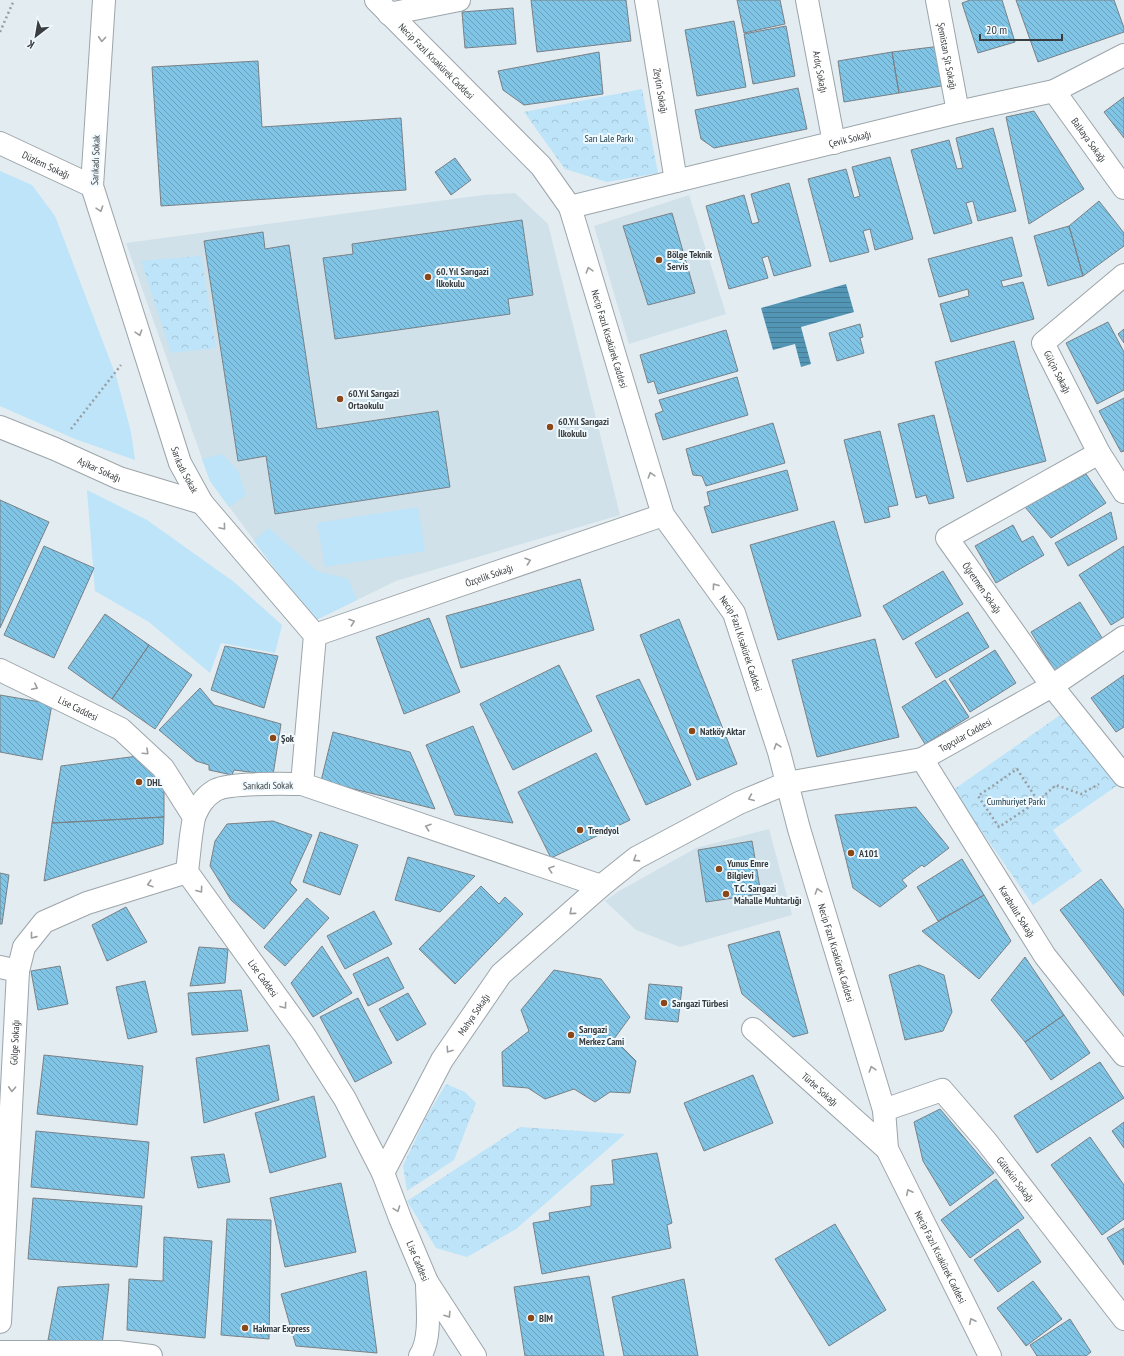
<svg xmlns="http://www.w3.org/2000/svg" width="1124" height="1356" viewBox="0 0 1124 1356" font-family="'PT Sans Narrow',sans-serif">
<defs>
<pattern id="park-crowns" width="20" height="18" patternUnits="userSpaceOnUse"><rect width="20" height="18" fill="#bde4f8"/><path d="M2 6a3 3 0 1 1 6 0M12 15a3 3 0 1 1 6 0" fill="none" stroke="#a3c4d6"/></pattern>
<pattern id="water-rules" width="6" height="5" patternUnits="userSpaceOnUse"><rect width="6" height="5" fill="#5295b5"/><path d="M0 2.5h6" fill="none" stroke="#457b95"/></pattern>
<pattern id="building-back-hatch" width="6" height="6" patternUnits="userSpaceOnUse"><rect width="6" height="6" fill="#80c4e6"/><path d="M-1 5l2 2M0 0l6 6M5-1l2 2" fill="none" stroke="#6aa0bc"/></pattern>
</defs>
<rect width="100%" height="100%" fill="#e3ecf1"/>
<path fill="#d0e1ea" d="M515,193L548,224L620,515L396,581L314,621L210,481L126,243L483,195Z
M689,195L726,314L629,344L594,226Z
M769,829L792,915L680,947L636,930L605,901L619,891L696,848Z"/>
<path fill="#bde4f8" d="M0,171L32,185L55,216L116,376L131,432L135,460L75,439L0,406Z
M222,454L238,471L246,495L229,507L210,481L202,459Z
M87,490L147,520L234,582L282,625L275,653L221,643L210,673L149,622L95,591Z
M418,507L425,551L325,567L317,523Z
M269,528L317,571L348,579L357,600L314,621L254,541Z"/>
<path fill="url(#park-crowns)" d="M642,89L658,173L607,182L565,169L524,112Z
M201,256L216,348L171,353L141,261Z
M1066,711L1118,785L1053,830L1082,871L1033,905L953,790Z
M446,1084L465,1092L476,1103L454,1160L407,1191L403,1166L425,1119Z
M520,1127L625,1134L516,1229L467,1257L436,1248L407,1201Z"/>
<path fill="url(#water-rules)" d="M846,284L854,312L801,327L811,364L801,367L795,344L773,350L761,308Z"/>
<path fill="url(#building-back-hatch)" stroke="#798186" d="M531,0H626L631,41L537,52Z
M737,0H780L785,24L744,33Z
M970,0H1002L1015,42L978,53L962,3Z
M1016,0H1114L1124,28V32L1038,62Z
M513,8L516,44L465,48L462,12Z
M734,21L746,87L697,96L685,30Z
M786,26L795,76L753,84L744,34Z
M941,46L947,85L899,93L892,52Z
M599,52L603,94L524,105L503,90L498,71Z
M892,52L899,93L844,102L838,61Z
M258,61L262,127L401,118L406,190L161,206L152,67Z
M798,88L807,129L714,148L701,139L695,110Z
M1124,97V138L1104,112Z
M1034,111L1084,189L1029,224L1006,117Z
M993,128L1016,211L978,221L973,201L966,203L972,223L934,234L911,150L949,140L957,169L963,168L956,138Z
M890,157L913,239L875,250L870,229L863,231L869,252L830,262L808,179L846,169L854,198L860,196L852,167Z
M455,158L471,180L451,195L435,172Z
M789,183L811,266L774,276L768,256L762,258L768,278L729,289L706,206L744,195L752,224L759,222L751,194Z
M1099,201L1124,233V246L1083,276L1069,226Z
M672,213L695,293L648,305L623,226Z
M522,220L533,295L508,299L510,314L335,339L323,258L353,254L352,244Z
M1069,226L1083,276L1048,286L1034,236Z
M263,232L265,249L289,245L317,429L438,411L450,487L275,514L266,456L238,461L204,241Z
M1012,237L1022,276L1001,281L1003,287L1023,282L1034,319L951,342L940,304L969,296L968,289L939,297L928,259Z
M1108,322L1124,352V390L1097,404L1066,343Z
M860,324L863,337L860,338L864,353L837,361L829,333Z
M1124,329V343L1118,334Z
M726,330L738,371L658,394L654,381L648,383L640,355Z
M1014,341L1046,461L967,482L935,362Z
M737,377L748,415L663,440L655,414L663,411L659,400Z
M1124,398V451L1121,452L1099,411Z
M934,415L954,498L929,504L926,495L916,498L898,424Z
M773,423L785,463L706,486L702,476L693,475L686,449Z
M880,431L898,505L888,507L890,517L865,523L844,440Z
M787,470L798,510L712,533L704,507L710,505L707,492Z
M1086,474L1106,503L1051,538L1025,507Z
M0,500L49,522L0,628Z
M1111,512L1117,539L1068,566L1055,543Z
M834,521L861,616L778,640L750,545Z
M1013,525L1022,542L1033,536L1044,555L996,583L975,546Z
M44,546L94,568L54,658L4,635Z
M1124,546V617L1111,625L1079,575Z
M943,571L963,604L903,640L883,606Z
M580,579L594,630L461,668L446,616Z
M1080,602L1104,641L1055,671L1031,632Z
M968,612L989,647L936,678L915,643Z
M105,614L149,645L112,699L68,668Z
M429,618L460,692L404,714L376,637Z
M679,619L737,764L697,780L640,635Z
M875,639L899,737L817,757L792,660Z
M149,645L192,675L155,729L112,699Z
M225,646L278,656L264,708L211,690Z
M995,650L1016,683L970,712L949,679Z
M559,665L592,731L513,770L480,704Z
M1124,675V727L1116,732L1091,698Z
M639,679L691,785L646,805L596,696Z
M945,680L969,717L925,744L902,707Z
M200,688L214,705L281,724L273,775L234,770L232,775L209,770V765L196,761L159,730Z
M0,695L52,704L42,760L0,752Z
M473,726L513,823L455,815L426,745Z
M333,732L410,752L435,809L321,781Z
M596,753L630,820L551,858L518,792Z
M138,756L164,784V817L52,823L61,766Z
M916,807L949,848L924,867L922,865L902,880L907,886L880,907L853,888L835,815Z
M164,817L163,844L44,881L52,823Z
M273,821L312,835L290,883L297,890L264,929L231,900L210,866L215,841L227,824Z
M320,832L358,845L340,895L303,882Z
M752,841L761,894L706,902L698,850Z
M408,857L475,876L440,912L395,900Z
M962,859L984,895L938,921L917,887Z
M0,873L9,875L2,924H0Z
M1101,879L1124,910V996L1060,910Z
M481,886L499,904L505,897L523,914L455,984L419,949Z
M984,895L1011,941L979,979L922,931Z
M307,898L329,918L285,966L264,947Z
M126,907L147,942L107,961L92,925Z
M374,911L392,944L345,969L327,936Z
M779,931L808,1033L793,1037L742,994L728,945Z
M322,946L352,993L313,1017L291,983Z
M199,947L228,949L225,983L190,986Z
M388,957L404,988L368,1006L353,974Z
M1025,957L1064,1015L1025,1042L991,1000Z
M919,965L944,975L952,1012L943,1031L905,1040L889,975Z
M60,966L68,1004L38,1010L31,971Z
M554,970L601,979L630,1017L614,1039L636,1061L630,1093L610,1092L595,1102L574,1089L545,1099L528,1088L503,1086L502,1052L529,1031L521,1010Z
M145,981L157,1032L128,1039L116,987Z
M649,984L682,987L678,1022L645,1019Z
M241,990L248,1031L192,1035L188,993Z
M408,993L426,1024L397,1041L379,1009Z
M358,998L392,1063L355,1082L320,1017Z
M1064,1015L1090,1053L1051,1080L1025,1042Z
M269,1045L279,1100L204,1123L196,1058Z
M44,1055L143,1066L137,1125L37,1114Z
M1100,1062L1124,1098L1037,1153L1014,1116Z
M753,1075L773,1123L704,1151L684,1103Z
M314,1096L326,1157L270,1173L255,1113Z
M940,1109L994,1173L950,1206L923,1161L914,1122Z
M1124,1122V1148L1112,1131Z
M36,1131L149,1142L144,1198L31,1187Z
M1090,1137L1124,1185V1219L1102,1235L1051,1165Z
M657,1153L672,1223L667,1225L671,1248L542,1274L533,1223L550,1220L549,1213L591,1206V1186L614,1184L612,1160Z
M224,1154L230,1182L198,1188L191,1157Z
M996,1179L1024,1218L970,1258L941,1220Z
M341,1183L356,1252L285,1267L270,1198Z
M33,1198L142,1206L137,1267L28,1259Z
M227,1219L271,1220L269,1339L221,1335Z
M835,1224L886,1310L829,1346L775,1259Z
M1124,1228V1265L1107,1238Z
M1018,1229L1041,1262L998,1292L974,1260Z
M164,1237L212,1241L205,1338L127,1330L129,1279L163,1281Z
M366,1271L377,1353L296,1346L281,1294Z
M589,1276L604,1356H525L514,1287Z
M684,1279L698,1356H624L612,1297Z
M1033,1281L1062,1319L1026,1346L997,1308Z
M109,1284L102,1345L48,1340L58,1287Z
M1070,1319L1091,1352L1086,1356H1037L1030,1345Z"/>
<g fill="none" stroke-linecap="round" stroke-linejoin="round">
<defs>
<g id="minor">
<path id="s1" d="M104,0L92,186L180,463L202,503L315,635L302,784C284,784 227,782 214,791C203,798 199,806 194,817"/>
<path id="s2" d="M646,0L676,181"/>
<path id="s3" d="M807,0L834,143"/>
<path id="s4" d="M937,0L958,112"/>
<path d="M389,14L459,0"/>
<path id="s5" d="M1054,91L1124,188"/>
<path id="s6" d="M0,143L92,186"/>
<path id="s7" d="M570,207L958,112L1054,91L1124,55"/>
<path id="s8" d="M1124,275L1043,343L1099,453L1124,492"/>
<path id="s9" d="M0,427L55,449L119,478L202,503"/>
<path id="s10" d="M1099,453L947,538L1052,686L1124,776"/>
<path id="s11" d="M315,635L663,515"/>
<path id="s12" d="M922,759L1045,956L1124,1055"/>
<path d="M302,784L601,886"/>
<path d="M0,967L18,971"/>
<path id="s13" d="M753,1029L887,1149"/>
<path id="s14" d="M884,1110L942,1090L986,1141L1124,1319"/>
<path id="s15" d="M383,1173L442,1060L501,974L601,886L636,858L739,803L787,783L922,759L1052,686L1124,637"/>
<path id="s16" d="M0,1322L18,971L24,947L44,922L87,903L187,872"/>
<path d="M0,1352H118L151,1356"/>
<path d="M420,1356C432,1338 427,1304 427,1282"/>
</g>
<g id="major">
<path id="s17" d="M376,0L541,166L570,207L663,515L734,613L779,752L799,829L884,1110L887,1149L990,1356"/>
<path id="s18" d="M0,670L121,729L163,768L194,817L191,836L187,872L303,1033L345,1099L383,1173L400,1218L427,1282L475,1356"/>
</g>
</defs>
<use href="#minor" stroke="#9ca5aa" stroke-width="24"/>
<use href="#major" stroke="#9ca5aa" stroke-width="24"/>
<path stroke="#989fa3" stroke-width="2.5" stroke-dasharray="2 3" stroke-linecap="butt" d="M0,32L14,0
M71,429L121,365
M1017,769L1038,801L999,827L978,796Z
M1038,801L1056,785L1081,794L1099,784"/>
<use href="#minor" stroke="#fff" stroke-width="22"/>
<use href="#major" stroke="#fff" stroke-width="22"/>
</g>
<defs><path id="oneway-chevron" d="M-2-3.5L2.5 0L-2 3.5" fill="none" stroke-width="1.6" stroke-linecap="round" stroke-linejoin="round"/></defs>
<g stroke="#9c9e9f">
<use href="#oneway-chevron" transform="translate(102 39) rotate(94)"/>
<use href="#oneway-chevron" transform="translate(100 209) rotate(72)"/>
<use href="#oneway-chevron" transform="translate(589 270) rotate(-107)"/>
<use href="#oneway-chevron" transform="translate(139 333) rotate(72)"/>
<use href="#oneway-chevron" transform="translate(651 475) rotate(-107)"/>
<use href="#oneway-chevron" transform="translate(223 527) rotate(50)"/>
<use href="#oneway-chevron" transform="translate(528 561) rotate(-19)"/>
<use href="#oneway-chevron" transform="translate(715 586) rotate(-126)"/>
<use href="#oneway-chevron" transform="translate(352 622) rotate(-19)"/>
<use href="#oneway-chevron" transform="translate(35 687) rotate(26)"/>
<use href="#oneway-chevron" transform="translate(777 746) rotate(-108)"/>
<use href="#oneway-chevron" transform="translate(146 752) rotate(43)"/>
<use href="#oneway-chevron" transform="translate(751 798) rotate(157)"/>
<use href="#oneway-chevron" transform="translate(428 827) rotate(-161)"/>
<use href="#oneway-chevron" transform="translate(636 859) rotate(147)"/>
<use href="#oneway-chevron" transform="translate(551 869) rotate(-161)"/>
<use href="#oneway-chevron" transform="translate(150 884) rotate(163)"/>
<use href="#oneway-chevron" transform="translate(200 890) rotate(54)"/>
<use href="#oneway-chevron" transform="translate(818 891) rotate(-107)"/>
<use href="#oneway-chevron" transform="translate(572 912) rotate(139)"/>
<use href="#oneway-chevron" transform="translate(33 936) rotate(129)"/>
<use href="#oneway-chevron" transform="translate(284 1006) rotate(54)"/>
<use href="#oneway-chevron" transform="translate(449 1050) rotate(124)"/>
<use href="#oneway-chevron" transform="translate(872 1069) rotate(-107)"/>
<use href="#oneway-chevron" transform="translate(12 1089) rotate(93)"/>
<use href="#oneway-chevron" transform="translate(909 1192) rotate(-116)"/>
<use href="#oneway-chevron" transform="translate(397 1209) rotate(70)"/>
<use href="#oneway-chevron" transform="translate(448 1315) rotate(57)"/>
<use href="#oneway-chevron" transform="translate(972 1321) rotate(-116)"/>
</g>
<g fill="#8a4718" stroke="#f0f9fe" stroke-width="1.5">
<circle cx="659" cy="260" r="4"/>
<circle cx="428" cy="277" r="4"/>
<circle cx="340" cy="399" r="4"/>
<circle cx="550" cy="427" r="4"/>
<circle cx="692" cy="731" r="4"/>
<circle cx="273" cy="738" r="4"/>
<circle cx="139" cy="782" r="4"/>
<circle cx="580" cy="830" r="4"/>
<circle cx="851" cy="853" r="4"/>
<circle cx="719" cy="869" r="4"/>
<circle cx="726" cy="894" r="4"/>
<circle cx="664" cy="1003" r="4"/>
<circle cx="571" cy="1035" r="4"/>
<circle cx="531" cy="1318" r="4"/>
<circle cx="245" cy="1328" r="4"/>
</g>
<g text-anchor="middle" stroke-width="4" stroke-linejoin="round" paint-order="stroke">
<g font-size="10" fill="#393d3f" stroke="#f0f9fe">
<text dy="4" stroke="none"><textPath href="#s4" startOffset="57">Şemistan Şit Sokağı</textPath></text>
<text dy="4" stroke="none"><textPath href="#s17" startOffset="86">Necip Fazıl Kısakürek Caddesi</textPath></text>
<text dy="4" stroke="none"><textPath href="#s3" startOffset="73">Ardıç Sokağı</textPath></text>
<text dy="4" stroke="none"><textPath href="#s2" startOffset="92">Zeytin Sokağı</textPath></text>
<text dy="4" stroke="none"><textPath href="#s7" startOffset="288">Çevik Sokağı</textPath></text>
<text dy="4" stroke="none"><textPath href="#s5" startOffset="60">Balkaya Sokağı</textPath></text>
<text transform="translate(95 160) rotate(-88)" y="4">Sarıkadı Sokak</text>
<text dy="4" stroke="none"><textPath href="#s6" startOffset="51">Düzlem Sokağı</textPath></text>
<text dy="4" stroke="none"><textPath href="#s17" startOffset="422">Necip Fazıl Kısakürek Caddesi</textPath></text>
<text dy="4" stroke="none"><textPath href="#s8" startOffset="138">Gülçin Sokağı</textPath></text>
<text dy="4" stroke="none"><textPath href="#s9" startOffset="108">Aşikar Sokağı</textPath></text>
<text dy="4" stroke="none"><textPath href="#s1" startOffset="485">Sarıkadı Sokak</textPath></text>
<text dy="4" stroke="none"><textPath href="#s11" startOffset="184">Özçelik Sokağı</textPath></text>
<text dy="4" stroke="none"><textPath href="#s10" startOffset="235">Öğretmen Sokağı</textPath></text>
<text dy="4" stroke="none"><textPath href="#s17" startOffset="758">Necip Fazıl Kısakürek Caddesi</textPath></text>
<text dy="4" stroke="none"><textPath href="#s18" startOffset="87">Lise Caddesi</textPath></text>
<text dy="4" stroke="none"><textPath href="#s15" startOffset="765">Topçular Caddesi</textPath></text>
<text transform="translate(268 785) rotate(-1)" y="4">Sarıkadı Sokak</text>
<text dy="4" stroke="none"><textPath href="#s12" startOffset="180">Karabulut Sokağı</textPath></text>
<text dy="4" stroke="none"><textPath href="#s17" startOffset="1082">Necip Fazıl Kısakürek Caddesi</textPath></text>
<text dy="4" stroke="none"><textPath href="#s18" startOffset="436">Lise Caddesi</textPath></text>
<text dy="4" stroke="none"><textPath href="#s15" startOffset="183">Mahya Sokağı</textPath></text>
<text dy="4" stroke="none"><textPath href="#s16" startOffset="280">Gölge Sokağı</textPath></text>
<text dy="4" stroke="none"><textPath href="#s13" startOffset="90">Türbe Sokağı</textPath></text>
<text dy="4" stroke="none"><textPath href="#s14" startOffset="177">Gültekin Sokağı</textPath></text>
<text dy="4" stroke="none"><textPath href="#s17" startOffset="1406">Necip Fazıl Kısakürek Caddesi</textPath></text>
<text dy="4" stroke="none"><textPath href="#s18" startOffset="760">Lise Caddesi</textPath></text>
</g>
<g font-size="10" fill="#143342" stroke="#f0f9fe">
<text x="609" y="142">Sarı Lale Parkı</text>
<text x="1016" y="805">Cumhuriyet Parkı</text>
</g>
<g font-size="10" font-weight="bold" fill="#393d3f" stroke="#f0f9fe" text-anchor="start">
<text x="667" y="258">Bölge Teknik<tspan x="667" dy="12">Servis</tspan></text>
<text x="436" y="275">60. Yıl Sarıgazi<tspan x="436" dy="12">İlkokulu</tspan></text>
<text x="348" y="397">60.Yıl Sarıgazi<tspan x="348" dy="12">Ortaokulu</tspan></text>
<text x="558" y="425">60.Yıl Sarıgazi<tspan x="558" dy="12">İlkokulu</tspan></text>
<text x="700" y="735">Natköy Aktar</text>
<text x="281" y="742">Şok</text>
<text x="147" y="786">DHL</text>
<text x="588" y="834">Trendyol</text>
<text x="859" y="857">A101</text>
<text x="727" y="867">Yunus Emre<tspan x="727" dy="12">Bilgievi</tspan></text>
<text x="734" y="892">T.C. Sarıgazi<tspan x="734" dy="12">Mahalle Muhtarlığı</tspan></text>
<text x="672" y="1007">Sarıgazi Türbesi</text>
<text x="579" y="1033">Sarıgazi<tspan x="579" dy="12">Merkez Cami</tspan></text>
<text x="539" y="1322">BİM</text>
<text x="253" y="1332">Hakmar Express</text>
</g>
</g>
<g transform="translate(36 36) rotate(211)" stroke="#f0f9fe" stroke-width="3" paint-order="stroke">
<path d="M0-3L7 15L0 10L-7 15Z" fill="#393d3f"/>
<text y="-6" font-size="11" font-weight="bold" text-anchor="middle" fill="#393d3f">K</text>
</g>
<path d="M980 34v6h82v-6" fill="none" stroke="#393d3f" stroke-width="2"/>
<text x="986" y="34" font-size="12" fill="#393d3f" stroke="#f0f9fe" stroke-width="3" paint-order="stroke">20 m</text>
</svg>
